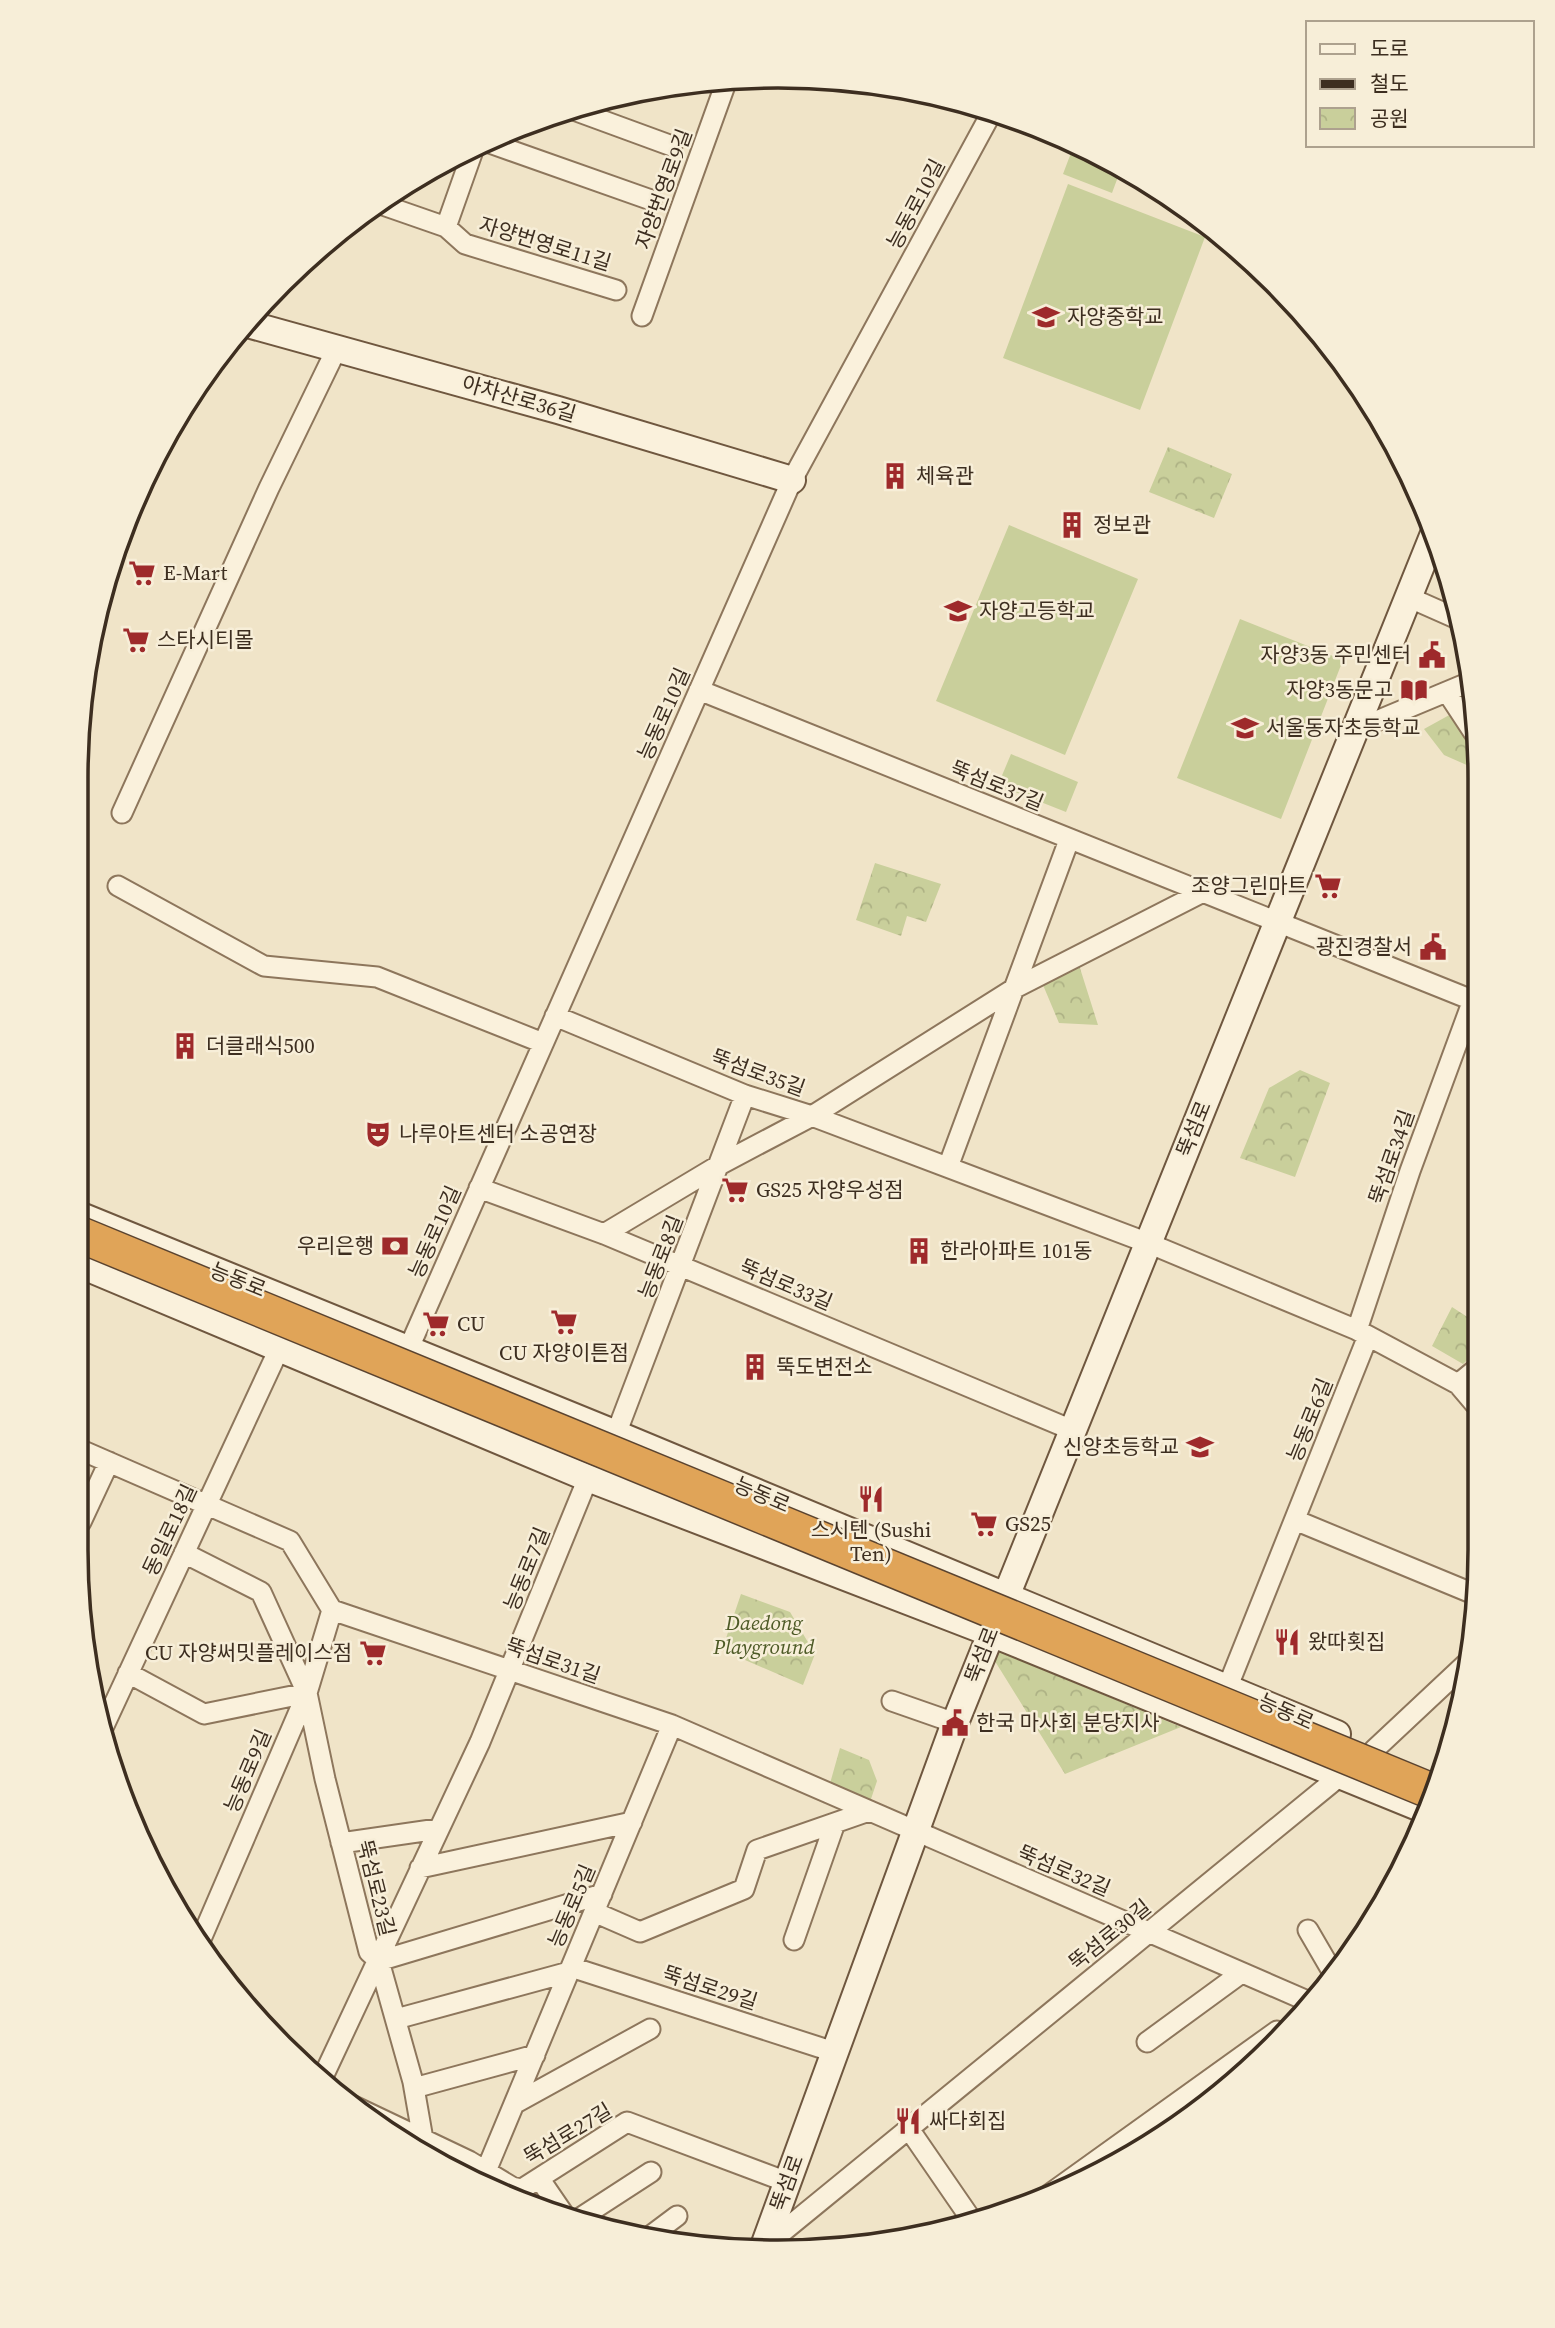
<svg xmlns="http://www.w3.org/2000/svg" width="1555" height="2328" viewBox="0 0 1555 2328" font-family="'Source Serif 4','Noto Sans KR',serif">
<defs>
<pattern id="park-crowns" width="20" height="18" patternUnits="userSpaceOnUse" patternTransform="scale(1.75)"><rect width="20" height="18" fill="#c9cf9b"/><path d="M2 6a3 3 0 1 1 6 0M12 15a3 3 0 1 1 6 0" fill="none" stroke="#aeb285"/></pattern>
</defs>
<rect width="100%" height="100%" fill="#f0e4c8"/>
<path fill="#c9cf9b" d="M1074,145L1122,166L1112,193L1063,174Z
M1068,184L1205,237L1140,410L1003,358Z
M1009,525L1138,579L1065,755L936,701Z
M1240,619L1343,660L1281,819L1177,778Z
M1011,754L1078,782L1066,812L998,785Z"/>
<path fill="url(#park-crowns)" d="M1168,447L1232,474L1214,518L1149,492Z
M1453,713L1478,741V770L1444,755L1424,729Z
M875,863L941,884L926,922L907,916L901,936L856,920Z
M1079,965L1098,1025L1059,1023L1043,985Z
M1300,1070L1330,1083L1295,1177L1240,1158L1269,1088Z
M1452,1307L1475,1322V1353L1463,1364L1432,1346Z
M741,1594L790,1612L815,1654L803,1685L722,1650Z
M996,1650L1181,1727L1065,1774L993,1658Z
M840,1748L869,1760L877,1781L869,1805L829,1787Z"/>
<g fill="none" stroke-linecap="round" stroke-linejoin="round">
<defs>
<path id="street" d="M571,109L672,146
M484,141L651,200
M377,203L446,227L465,244L616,290
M446,227L475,145
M642,316L728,77
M1408,597L1460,620
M699,690L1477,1002
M1447,692L1474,733L1478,734
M1355,730L1470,682
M122,813L269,488L337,348
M118,886L264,966L377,977L543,1043
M555,1016L745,1095L812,1116L1148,1243L1357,1330L1458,1384L1475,1404
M948,1167L1069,840
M479,1188L604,1234L1072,1430
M604,1234L721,1164L812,1116L1015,988L1201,893
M1357,1330L1410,1171L1473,1000
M408,1350L792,480L993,110
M1458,1384L1475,1370
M616,1434L745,1095
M81,1450L290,1541L332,1610L672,1725L1312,2003
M1295,1520L1474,1594
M81,1522L109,1462
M184,1553L261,1592L307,1693L325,1779L369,1952L379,1961L413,2082L425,2151
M128,1673L204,1714L307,1693
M1228,1686L1368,1336
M892,1701L955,1723
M102,1730L279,1349
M1374,1750L1469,1661
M341,1843L438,1829
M420,1868L632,1822
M594,1912L640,1932L744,1889L757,1850L869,1811
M1308,1930L1333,1973
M794,1940L835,1823
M198,1946L307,1693L332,1610
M379,1961L602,1894
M571,1967L834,2052
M396,2019L569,1972
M1147,2042L1240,1974
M321,2081L480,1742L588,1478
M414,2088L535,2055
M343,2101L469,2161L512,2187L522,2189L627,2122L787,2182
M514,2104L650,2029
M909,2129L973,2222
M539,2178L565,2216
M481,2183L672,1725
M1040,2201L1277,2031L1281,2037
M577,2220L651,2172
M645,2240L677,2216
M764,2247L1340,1776"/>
<path id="secondary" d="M244,323L558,410L792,480
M81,1216L616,1434L1337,1734
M81,1265L588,1478L991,1633L1428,1811
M763,2249L955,1723L1433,536"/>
</defs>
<use href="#street" stroke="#8d765c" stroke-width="23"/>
<use href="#secondary" stroke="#6f573f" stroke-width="30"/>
<use href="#street" stroke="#faf1dc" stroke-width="19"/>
<use href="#secondary" stroke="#faf1dc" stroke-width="26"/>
<path stroke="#3d2e20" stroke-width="5" stroke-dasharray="12 12" stroke-linecap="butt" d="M81,1237L1437,1790"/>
<defs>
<path id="highway-bridge" d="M81,1235L1436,1793"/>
</defs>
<use href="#highway-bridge" stroke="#5b4430" stroke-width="38" stroke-linecap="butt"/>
<use href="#highway-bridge" stroke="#e0a458" stroke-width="35"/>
</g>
<defs>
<symbol id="school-bare" viewBox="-9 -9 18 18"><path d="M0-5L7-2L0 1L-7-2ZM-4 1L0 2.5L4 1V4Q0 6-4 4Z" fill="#9e2a2b" stroke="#f7eed8" stroke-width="2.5" paint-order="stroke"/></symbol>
<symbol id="building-bare" viewBox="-9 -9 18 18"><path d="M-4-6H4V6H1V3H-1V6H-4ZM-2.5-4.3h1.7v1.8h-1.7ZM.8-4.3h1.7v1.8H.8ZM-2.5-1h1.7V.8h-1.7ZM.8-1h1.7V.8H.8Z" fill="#9e2a2b" stroke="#f7eed8" stroke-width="2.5" paint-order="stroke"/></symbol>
<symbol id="supermarket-bare" viewBox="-9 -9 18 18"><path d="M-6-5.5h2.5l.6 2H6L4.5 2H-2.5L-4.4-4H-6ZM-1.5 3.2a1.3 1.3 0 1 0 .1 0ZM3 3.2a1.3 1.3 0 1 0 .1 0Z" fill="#9e2a2b" stroke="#f7eed8" stroke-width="2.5" paint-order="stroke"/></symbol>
<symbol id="civic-bare" viewBox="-9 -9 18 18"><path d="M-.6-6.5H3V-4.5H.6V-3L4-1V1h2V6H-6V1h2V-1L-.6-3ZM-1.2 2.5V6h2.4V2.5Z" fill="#9e2a2b" stroke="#f7eed8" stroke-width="2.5" paint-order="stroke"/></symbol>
<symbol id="library-bare" viewBox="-9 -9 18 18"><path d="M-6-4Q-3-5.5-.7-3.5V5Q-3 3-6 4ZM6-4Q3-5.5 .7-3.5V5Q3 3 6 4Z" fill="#9e2a2b" stroke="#f7eed8" stroke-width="2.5" paint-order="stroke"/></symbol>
<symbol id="theatre-bare" viewBox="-9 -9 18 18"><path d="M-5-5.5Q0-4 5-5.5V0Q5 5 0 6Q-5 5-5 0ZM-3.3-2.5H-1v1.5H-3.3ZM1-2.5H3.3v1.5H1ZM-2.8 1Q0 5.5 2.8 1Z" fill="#9e2a2b" stroke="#f7eed8" stroke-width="2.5" paint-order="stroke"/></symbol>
<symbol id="bank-bare" viewBox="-9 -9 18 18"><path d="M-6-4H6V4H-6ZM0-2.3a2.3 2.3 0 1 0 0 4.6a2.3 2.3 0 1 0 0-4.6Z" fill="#9e2a2b" stroke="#f7eed8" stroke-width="2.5" paint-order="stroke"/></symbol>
<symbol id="restaurant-bare" viewBox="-9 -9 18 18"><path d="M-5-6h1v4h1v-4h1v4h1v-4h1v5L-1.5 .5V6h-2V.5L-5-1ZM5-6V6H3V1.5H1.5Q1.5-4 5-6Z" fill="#9e2a2b" stroke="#f7eed8" stroke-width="2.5" paint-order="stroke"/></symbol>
</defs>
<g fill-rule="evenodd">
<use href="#school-bare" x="1027" y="298" width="38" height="38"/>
<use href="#building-bare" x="876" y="457" width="38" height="38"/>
<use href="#building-bare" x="1053" y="506" width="38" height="38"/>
<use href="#supermarket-bare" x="123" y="554" width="38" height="38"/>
<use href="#school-bare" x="939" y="592" width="38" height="38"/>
<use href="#supermarket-bare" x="117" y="621" width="38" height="38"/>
<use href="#civic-bare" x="1413" y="636" width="38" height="38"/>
<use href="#library-bare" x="1395" y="671" width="38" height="38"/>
<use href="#school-bare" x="1226" y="709" width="38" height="38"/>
<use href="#supermarket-bare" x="1309" y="867" width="38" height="38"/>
<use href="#civic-bare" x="1414" y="928" width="38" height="38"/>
<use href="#building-bare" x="166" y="1027" width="38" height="38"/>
<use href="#theatre-bare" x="359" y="1115" width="38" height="38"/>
<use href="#supermarket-bare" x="716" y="1171" width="38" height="38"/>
<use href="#bank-bare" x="376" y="1227" width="38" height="38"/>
<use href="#building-bare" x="900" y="1232" width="38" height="38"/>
<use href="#supermarket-bare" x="545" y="1303" width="38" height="38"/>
<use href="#supermarket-bare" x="417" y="1305" width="38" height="38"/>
<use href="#building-bare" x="736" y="1348" width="38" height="38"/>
<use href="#school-bare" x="1181" y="1428" width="38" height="38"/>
<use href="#restaurant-bare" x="852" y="1480" width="38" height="38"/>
<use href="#supermarket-bare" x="965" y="1505" width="38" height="38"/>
<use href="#restaurant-bare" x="1268" y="1623" width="38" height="38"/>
<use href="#supermarket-bare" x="354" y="1634" width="38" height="38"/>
<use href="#civic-bare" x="936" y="1704" width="38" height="38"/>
<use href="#restaurant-bare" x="889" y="2102" width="38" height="38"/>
</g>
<g text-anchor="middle" stroke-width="5" stroke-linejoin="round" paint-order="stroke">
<g font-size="21" fill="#3d2e20" stroke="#f7eed8">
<text transform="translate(664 189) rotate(-70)" y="7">자양번영로9길</text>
<text transform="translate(916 204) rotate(-62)" y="7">능동로10길</text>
<text transform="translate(545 244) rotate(17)" y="7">자양번영로11길</text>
<text transform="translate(519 399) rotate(16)" y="7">아차산로36길</text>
<text transform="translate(664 714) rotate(-66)" y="7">능동로10길</text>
<text transform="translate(997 786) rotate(22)" y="7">뚝섬로37길</text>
<text transform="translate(758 1073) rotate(20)" y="7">뚝섬로35길</text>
<text transform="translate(1194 1129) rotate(-68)" y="7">뚝섬로</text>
<text transform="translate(1392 1157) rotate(-71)" y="7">뚝섬로34길</text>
<text transform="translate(435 1232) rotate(-66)" y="7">능동로10길</text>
<text transform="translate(661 1257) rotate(-69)" y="7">능동로8길</text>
<text transform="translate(238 1280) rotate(22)" y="7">능동로</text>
<text transform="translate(786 1285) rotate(23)" y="7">뚝섬로33길</text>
<text transform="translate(1310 1420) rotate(-68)" y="7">능동로6길</text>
<text transform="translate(762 1495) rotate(23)" y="7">능동로</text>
<text transform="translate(170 1530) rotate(-65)" y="7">동일로18길</text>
<text transform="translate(527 1569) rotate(-68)" y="7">능동로7길</text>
<text transform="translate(982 1655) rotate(-69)" y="7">뚝섬로</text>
<text transform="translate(553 1661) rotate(19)" y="7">뚝섬로31길</text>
<text transform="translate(1286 1712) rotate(24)" y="7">능동로</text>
<text transform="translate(248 1771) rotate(-67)" y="7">능동로9길</text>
<text transform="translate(1064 1871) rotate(23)" y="7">뚝섬로32길</text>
<text transform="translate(376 1888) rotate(76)" y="7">뚝섬로23길</text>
<text transform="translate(572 1906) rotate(-67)" y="7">능동로5길</text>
<text transform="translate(1110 1935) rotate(-39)" y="7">뚝섬로30길</text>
<text transform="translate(710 1988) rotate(18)" y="7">뚝섬로29길</text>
<text transform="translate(568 2134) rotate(-31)" y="7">뚝섬로27길</text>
<text transform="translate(787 2183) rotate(-70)" y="7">뚝섬로</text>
</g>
<g font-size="21" fill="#3d2e20" stroke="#f7eed8" text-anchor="start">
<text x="1067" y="324">자양중학교</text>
<text x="916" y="483">체육관</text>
<text x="1093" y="532">정보관</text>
<text x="163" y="580">E-Mart</text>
<text x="979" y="618">자양고등학교</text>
<text x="157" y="647">스타시티몰</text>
<text x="1411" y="662" text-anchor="end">자양3동 주민센터</text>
<text x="1393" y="697" text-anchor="end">자양3동문고</text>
<text x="1266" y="735">서울동자초등학교</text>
<text x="1307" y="893" text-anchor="end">조양그린마트</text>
<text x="1412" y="954" text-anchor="end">광진경찰서</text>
<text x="206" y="1053">더클래식500</text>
<text x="399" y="1141">나루아트센터 소공연장</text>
<text x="756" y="1197">GS25 자양우성점</text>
<text x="374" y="1253" text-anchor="end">우리은행</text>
<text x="940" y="1258">한라아파트 101동</text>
<text x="457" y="1331">CU</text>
<text x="564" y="1360" text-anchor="middle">CU 자양이튼점</text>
<text x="776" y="1374">뚝도변전소</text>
<text x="1179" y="1454" text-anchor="end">신양초등학교</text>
<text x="1005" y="1531">GS25</text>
<text x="871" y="1537" text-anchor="middle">스시텐 (Sushi<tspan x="871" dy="24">Ten)</tspan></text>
<text x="1308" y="1649">왔따횟집</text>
<text x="352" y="1660" text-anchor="end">CU 자양써밋플레이스점</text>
<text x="976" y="1730">한국 마사회 분당지사</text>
<text x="929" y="2128">싸다회집</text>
</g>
<g font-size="21" font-style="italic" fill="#4d5a26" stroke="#f7eed8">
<text x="764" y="1630">Daedong<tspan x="764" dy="24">Playground</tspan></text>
</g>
</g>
<path d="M0 0H1555V2328H0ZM778 88H778A690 690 0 0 1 1468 778V1550A690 690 0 0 1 778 2240H778A690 690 0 0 1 88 1550V778A690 690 0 0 1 778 88Z" fill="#f7eed8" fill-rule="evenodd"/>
<path fill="none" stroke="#3d2e20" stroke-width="3.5" d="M778 88H778A690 690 0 0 1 1468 778V1550A690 690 0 0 1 778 2240H778A690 690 0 0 1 88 1550V778A690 690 0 0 1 778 88Z"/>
<rect x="1306" y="21" width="228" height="126" fill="#f7eed8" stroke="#ada18e" stroke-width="2"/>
<rect x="1320" y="44" width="35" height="10" fill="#faf1dc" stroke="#ada18e" stroke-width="2"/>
<text x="1370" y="56" font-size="21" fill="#3d2e20">도로</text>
<rect x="1320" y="79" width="35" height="10" fill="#3d2e20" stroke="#ada18e" stroke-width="2"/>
<text x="1370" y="91" font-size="21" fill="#3d2e20">철도</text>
<rect x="1320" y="108" width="35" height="21" fill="url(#park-crowns)" stroke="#ada18e" stroke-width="2"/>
<text x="1370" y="126" font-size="21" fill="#3d2e20">공원</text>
</svg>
